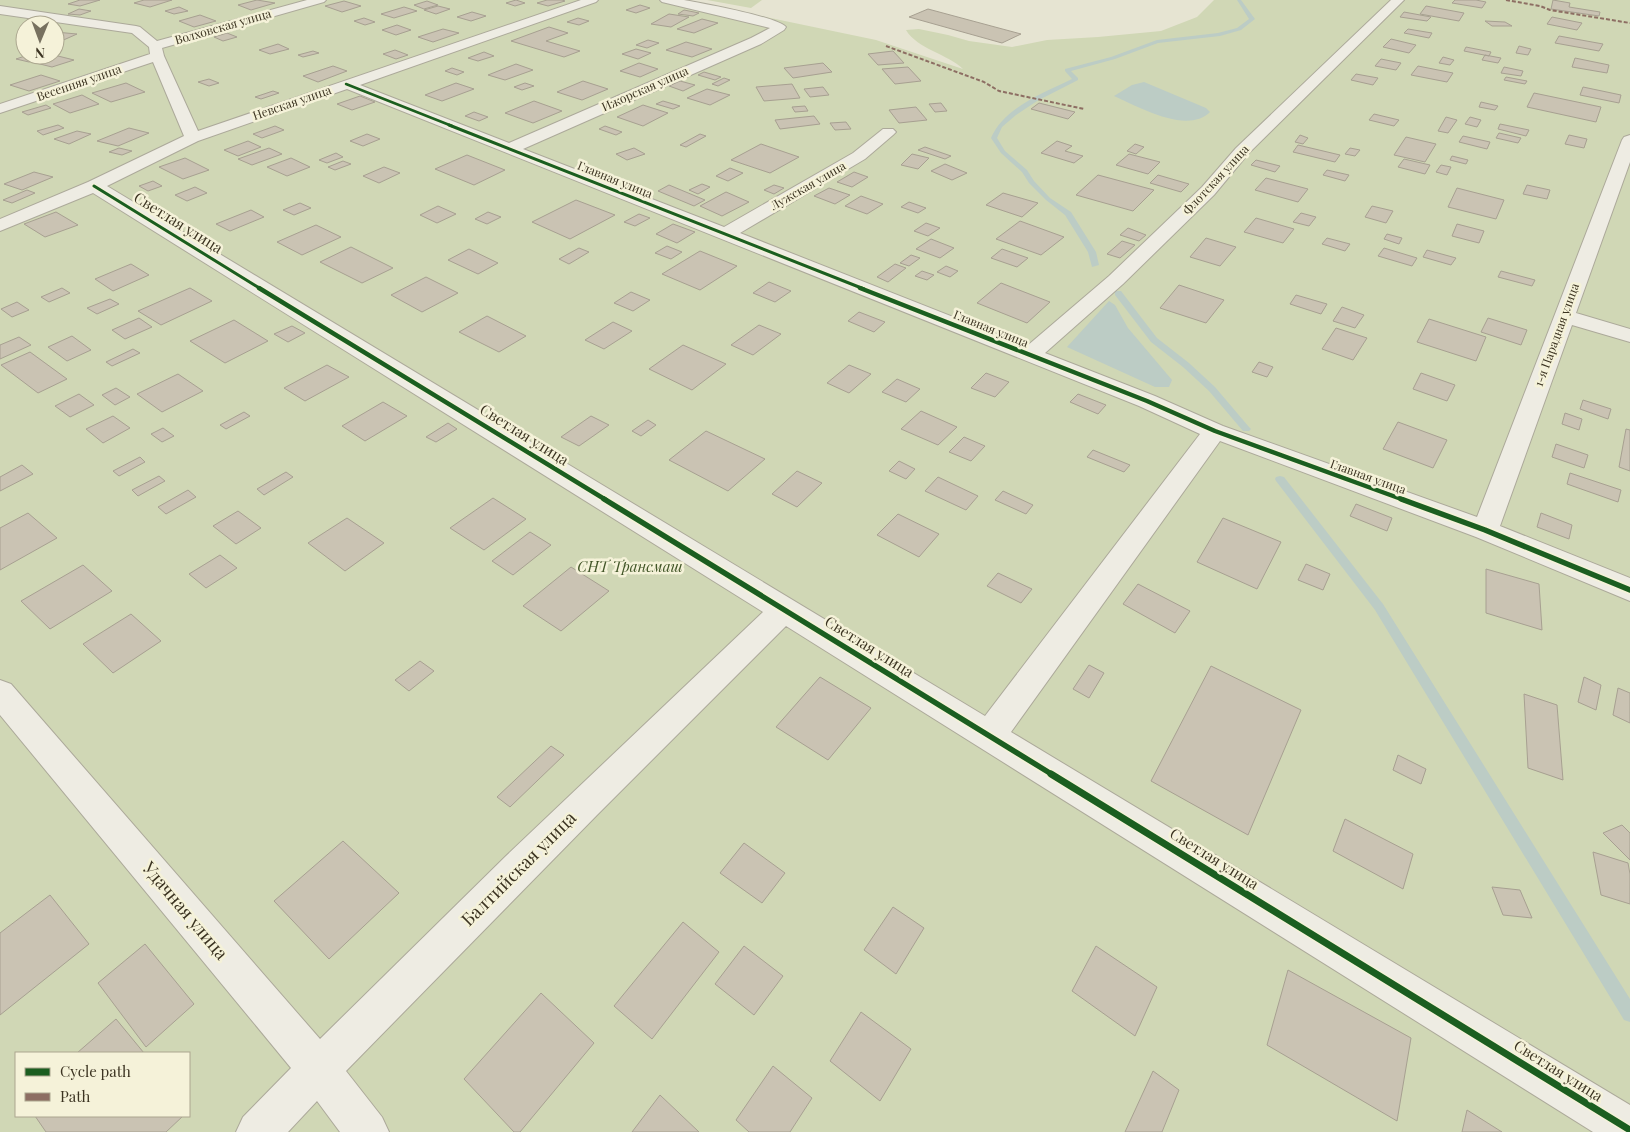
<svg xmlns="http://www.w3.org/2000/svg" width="1630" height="1132" viewBox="0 0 1630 1132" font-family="'Playfair Display',serif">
<rect width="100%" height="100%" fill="#e6e4d2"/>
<path fill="#d0d7b5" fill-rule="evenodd" d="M0,0H684L876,40L963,69C948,54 917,49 906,30L919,29L948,35L969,41L1012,47L1047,40L1098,37L1161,31L1197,17L1214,0H1630V1132H0ZM25,25H55V55H25ZM16,1053H189V1116H16Z
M707,0H762L751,8Z"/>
<path fill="#bcccc5" d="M1144,82L1206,108L1210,112C1187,135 1137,106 1114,96L1132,85Z
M1109,301L1115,305L1128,328L1172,380L1169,387H1155L1067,347Z"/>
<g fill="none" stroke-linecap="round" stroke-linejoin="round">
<path fill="#bcccc5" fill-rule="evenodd" d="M1237,0H1241L1255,19L1241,30L1220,36L1158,43L1115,59L1071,71L1078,78V80L1037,101L1016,115L1002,127L997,138L1005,151L1027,170L1034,181L1050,198L1071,212L1096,252L1099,265L1092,267L1088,252L1065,215L1046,200L1029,183L1022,172L1001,153L991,138C1004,107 1044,93 1072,79L1065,71V69L1111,57L1157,40L1218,33L1237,28L1249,19Z
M1115,291H1121L1157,338L1189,363L1215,387L1249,427L1251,429L1249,431H1243L1209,391L1183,367L1151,342L1115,295Z
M1280,476L1284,477L1383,604L1630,999V1022L1624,1020L1375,610L1276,481L1275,479L1276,477Z"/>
</g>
<path fill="#cac3b3" stroke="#a7a091" d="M80,0H100L80,6L68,4Z
M144,0H172L150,7L134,3Z
M257,0L275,3L251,10L238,5Z
M516,0L525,3L515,6L506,3Z
M547,0H562L565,1L548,6L537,3Z
M1455,0H1476L1486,2L1482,8L1452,3Z
M1553,0L1570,3L1569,7L1600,12L1599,16L1551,9Z
M344,1L361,6L342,12L325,6Z
M427,1L438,5L424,9L414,5Z
M640,5L650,8L636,13L626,10Z
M438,6L450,9L436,14L424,10Z
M1426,6L1464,13L1459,21L1420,14Z
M179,7L188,11L174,14L165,11Z
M404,7L417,11L394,18L381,14Z
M79,9L91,11L80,15L68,14Z
M928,9L1021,34L1002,43L909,17Z
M684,10L699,13L693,16L678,14Z
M472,12L486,16L471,21L457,17Z
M1404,12L1431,17L1427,21L1400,17Z
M669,14L689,17L671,27L651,24Z
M200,15L216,21L194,27L179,21Z
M1552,17L1582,23L1577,30L1547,24Z
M364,18L375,22L365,25L354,21Z
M578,18L589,21L579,25L567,22Z
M702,19L718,23L694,33L677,29Z
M1485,21L1505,22L1512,26H1492Z
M397,25L411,30L396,35L382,30Z
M549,27L568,33L546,41L580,51L564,57L511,41Z
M443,29L459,33L433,42L418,37Z
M1408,29L1432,33L1429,38L1404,33Z
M55,32L77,34L59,42L55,41Z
M227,33L237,37L223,41L214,37Z
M1559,36L1603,44L1599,51L1555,43Z
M1391,39L1416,45L1409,53L1383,47Z
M648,40L659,43L647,48L636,45Z
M686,42L712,49L692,57L666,50Z
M278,44L289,49L270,54L259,50Z
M1519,46L1531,49L1528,55L1516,53Z
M1466,47L1491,52L1489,56L1464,51Z
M636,49L651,53L638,59L622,54Z
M395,50L408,55L396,59L383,54Z
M313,51L319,53L303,57L298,55Z
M893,51L904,63L878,65L868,54Z
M484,52L494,56L478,61L468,58Z
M28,55H49L29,62L16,59Z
M1485,55L1501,58L1498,63L1482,60Z
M58,56L74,60L52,67L36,63Z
M1443,57L1454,60L1450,65L1439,63Z
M1575,58L1609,65L1607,73L1572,67Z
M1381,59L1401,63L1396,70L1375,66Z
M639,63L658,69L640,77L620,71Z
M823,63L832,72L793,78L784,68Z
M516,64L533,70L505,80L488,75Z
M333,66L347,71L318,82L303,76Z
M1418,66L1453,73L1447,82L1411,75Z
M908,67L921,81L895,84L882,69Z
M1504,67L1523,71L1521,76L1501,73Z
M452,68L464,72L457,75L445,71Z
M704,72L721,77L715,80L698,75Z
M1356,74L1378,78L1373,85L1351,80Z
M41,75L60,81L29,91L10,85Z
M1506,77L1527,81L1525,84L1504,80Z
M724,78L730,80L718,86L712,84Z
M209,79L219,83L209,86L198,82Z
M583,81L608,89L582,100L557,92Z
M680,81L695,85L683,91L669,86Z
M126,83L145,92L111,102L92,93Z
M456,83L474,89L442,101L425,95Z
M525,83L534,86L522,90L514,87Z
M792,84L800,98L764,101L756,87Z
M823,87L829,95L810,97L804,89Z
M1583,87L1621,95L1619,103L1580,95Z
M707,89L730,95L710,105L687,98Z
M273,91L279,93L261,99L255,97Z
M1534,93L1601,107L1596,122L1527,107Z
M82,95L99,104L70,113L53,104Z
M360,96L375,102L352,110L337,104Z
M534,101L562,111L533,123L505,113Z
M663,101L680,106L673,109L656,104Z
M1481,102L1498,106L1495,110L1479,107Z
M941,103L947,111L935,112L929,104Z
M1039,103L1075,112L1068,119L1031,109Z
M46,105L51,108L28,115L22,112Z
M643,105L668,113L643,126L617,117Z
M805,106L808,111L795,112L792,107Z
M916,107L927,120L899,123L889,110Z
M474,112L488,117L479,121L465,116Z
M1374,114L1399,120L1394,126L1369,120Z
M814,116L820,124L780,129L775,120Z
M1446,117L1457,120L1448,133L1438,131Z
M1470,117L1481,120L1477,127L1465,124Z
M846,122L851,129L835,130L830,123Z
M1500,124L1529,130L1526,136L1498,129Z
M58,125L64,128L43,135L37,131Z
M275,126L284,130L262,138L253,134Z
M605,126L622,132L616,135L599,129Z
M129,128L149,133L118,146L97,141Z
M77,131L91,134L69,144L54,139Z
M1499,133L1521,138L1518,143L1496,138Z
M367,134L380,139L363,146L350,141Z
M700,134L706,136L686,147L680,145Z
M1300,135L1308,138L1303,144L1295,142Z
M1569,135L1587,139L1584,148L1565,144Z
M1463,136L1490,142L1487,149L1459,142Z
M1406,137L1436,144L1425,162L1394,155Z
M248,141L261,147L238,156L224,150Z
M1057,141L1072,146L1065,151L1083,156L1074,163L1041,153Z
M761,144L799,157L770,173L731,160Z
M1135,144L1144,147L1136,154L1127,151Z
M1298,145L1340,155L1335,162L1293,152Z
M925,147L951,156L945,159L918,150Z
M119,148L132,151L122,155L109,152Z
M269,148L282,154L252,165L238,159Z
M634,148L645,154L627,160L616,154Z
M1350,148L1360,150L1355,156L1345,154Z
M336,153L343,157L327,163L319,160Z
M912,154L929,158L918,169L901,165Z
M1129,154L1160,162L1148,174L1116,165Z
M467,155L505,170L474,185L435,169Z
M1452,156L1468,160L1466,164L1450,160Z
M185,158L209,170L183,179L159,167Z
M291,158L310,167L287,176L267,167Z
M1404,159L1430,165L1425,174L1398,167Z
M1256,160L1280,166L1275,172L1251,165Z
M343,161L351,164L335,170L328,167Z
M945,164L967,173L952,180L931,171Z
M1441,165L1451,167L1447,175L1436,172Z
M384,167L400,173L379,183L363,176Z
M730,168L743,173L728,181L716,176Z
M1327,170L1349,175L1345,181L1323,175Z
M34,172L53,177L22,190L4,184Z
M854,172L868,177L852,187L837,182Z
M1098,175L1154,190L1133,211L1076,195Z
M1158,175L1189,184L1181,192L1150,183Z
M1266,178L1308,189L1298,202L1255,190Z
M153,181L162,186L148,191L139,186Z
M702,184L710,187L698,194L689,190Z
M669,185L705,200L694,206L658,191Z
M774,185L784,188L774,194L764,190Z
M1527,185L1550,190L1547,199L1523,194Z
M195,187L207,193L187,201L175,195Z
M829,188L850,195L835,204L814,196Z
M1457,188L1504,200L1496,219L1448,207Z
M27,190L35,193L12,203L3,200Z
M726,192L749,202L722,216L700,206Z
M1003,193L1038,203L1022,217L986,205Z
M861,196L883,204L867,214L845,206Z
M576,200L615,215L570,239L532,222Z
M909,202L926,208L918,213L901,207Z
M300,203L311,208L294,215L283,210Z
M438,206L456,214L437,223L420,215Z
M1372,206L1393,211L1386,223L1365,217Z
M251,210L264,217L230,231L216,224Z
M56,212L78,225L45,237L24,224Z
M488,212L501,217L487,224L475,219Z
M1301,213L1316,217L1309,226L1293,222Z
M639,214L650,218L635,226L624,222Z
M1256,218L1294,229L1283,243L1244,232Z
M1020,221L1064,237L1041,255L996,239Z
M926,223L940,228L928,236L914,231Z
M673,224L695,232L677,243L656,234Z
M1457,224L1484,231L1479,243L1452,236Z
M316,225L341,237L302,255L277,242Z
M1128,228L1146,235L1139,241L1120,235Z
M1387,234L1402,238L1399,244L1384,239Z
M1206,238L1236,247L1220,266L1190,257Z
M1327,238L1350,244L1345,251L1322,244Z
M931,239L954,248L940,258L916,249Z
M1122,241L1135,245L1120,258L1107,254Z
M667,246L682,252L671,259L655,253Z
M351,247L393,268L362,283L320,262Z
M579,248L589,252L569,264L559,259Z
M1384,248L1417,258L1412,266L1378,256Z
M469,249L498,263L478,274L448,260Z
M1002,249L1028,258L1017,267L991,258Z
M1427,250L1456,258L1451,265L1423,257Z
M700,251L737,266L700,290L662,274Z
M911,255L920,258L909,266L900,263Z
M131,264L149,275L113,291L95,279Z
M895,264L906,268L888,282L877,277Z
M946,266L958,271L950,277L937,272Z
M922,271L934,275L927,280L915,276Z
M1501,271L1535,280L1532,286L1498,277Z
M426,277L458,293L422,312L391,295Z
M769,282L791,291L775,302L753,293Z
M1001,283L1050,302L1027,323L977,303Z
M1179,285L1224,300L1206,323L1160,308Z
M62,288L70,293L49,302L41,297Z
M190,288L212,301L161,325L138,311Z
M631,292L650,300L633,311L614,303Z
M1296,295L1327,304L1321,314L1290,304Z
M110,299L119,304L97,314L87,308Z
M17,302L29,310L12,317L1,309Z
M1342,307L1364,315L1355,328L1333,321Z
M859,312L885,322L874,332L848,321Z
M487,316L526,336L499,352L459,332Z
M139,318L152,327L125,339L112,330Z
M1488,318L1527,330L1521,345L1481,332Z
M1429,319L1486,337L1476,361L1417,342Z
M234,320L268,341L225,363L190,341Z
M613,322L632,331L604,349L585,340Z
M759,325L781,334L753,355L731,345Z
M292,326L305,333L288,342L274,334Z
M1336,328L1367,338L1353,360L1322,349Z
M72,336L91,350L67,361L48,347Z
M19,337L31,345L0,359V345Z
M683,345L726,364L692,390L649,369Z
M133,349L140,353L112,366L106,362Z
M30,352L67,379L38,393L1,365Z
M1259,362L1273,367L1267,377L1252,372Z
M327,365L349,377L305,401L284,388Z
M849,365L871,374L849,393L827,383Z
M986,373L1009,382L995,397L971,388Z
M1421,373L1455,385L1447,401L1413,389Z
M178,374L203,391L162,412L137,394Z
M897,379L920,389L906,402L882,392Z
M116,388L130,397L115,405L102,395Z
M79,394L94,405L70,417L55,406Z
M1078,394L1106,405L1098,414L1070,402Z
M1583,400L1611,409L1608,419L1580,409Z
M383,402L407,416L365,441L342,426Z
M921,411L957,427L938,445L901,429Z
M244,412L250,416L226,429L220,425Z
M1565,413L1582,419L1579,430L1562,424Z
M113,416L130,428L103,443L86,429Z
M591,416L609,425L579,446L561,437Z
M648,420L656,425L641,436L632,431Z
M1398,422L1447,440L1433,468L1383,449Z
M448,423L457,429L436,442L426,437Z
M163,428L174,436L162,442L151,434Z
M1626,429L1630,430V471L1619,467Z
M706,431L765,459L728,491L669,460Z
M964,437L985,446L971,461L949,452Z
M1556,444L1588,455L1584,468L1552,457Z
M1093,450L1130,465L1124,472L1087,457Z
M140,457L145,462L119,476L113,471Z
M899,461L915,469L906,479L889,471Z
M22,465L33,474L0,491V477Z
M797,471L822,483L797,507L772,494Z
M286,472L293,477L264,495L257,489Z
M1570,473L1621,490L1618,502L1567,484Z
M159,476L165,481L138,496L132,490Z
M938,477L978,496L966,510L925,491Z
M188,490L196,497L166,514L158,507Z
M1003,491L1033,505L1026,514L995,500Z
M493,498L526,519L484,550L450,528Z
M1356,504L1392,518L1387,531L1350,516Z
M238,511L261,528L236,544L213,526Z
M28,513L57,538L0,570V528Z
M1541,513L1572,525L1569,539L1537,527Z
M898,514L939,534L919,557L877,535Z
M347,518L384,543L345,571L308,543Z
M1223,518L1281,542L1257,589L1197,562Z
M530,532L551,545L513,575L492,561Z
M220,555L237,568L206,588L189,574Z
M1306,564L1330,574L1323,590L1298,580Z
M83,565L112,591L50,629L21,601Z
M571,567L609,591L561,631L523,606Z
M1486,569L1539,584L1542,630L1486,613Z
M998,573L1032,589L1021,603L987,586Z
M1138,584L1190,611L1175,633L1123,604Z
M131,614L161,641L113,673L83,644Z
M420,661L434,671L409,691L395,680Z
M1089,665L1104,673L1089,698L1073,689Z
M1211,666L1301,710L1248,835L1151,781Z
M820,677L871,708L828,760L776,727Z
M1584,677L1601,685L1596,710L1578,702Z
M1618,688L1630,693V723L1613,715Z
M1524,694L1557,705L1563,780L1528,768Z
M551,746L564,755L510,807L497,797Z
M1398,755L1426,769L1421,784L1393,770Z
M1345,819L1413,854L1403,889L1333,851Z
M1622,825L1630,833V860L1603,833Z
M343,841L399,893L329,959L274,901Z
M744,843L785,873L762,903L720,873Z
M1593,852L1628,863L1630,874V904L1601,895Z
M1492,887L1520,890L1532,918L1503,915Z
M50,895L89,944L0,1015V933Z
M893,907L924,928L896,974L864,950Z
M683,922L719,952L652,1039L614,1006Z
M145,944L194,1004L146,1047L98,983Z
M744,946L783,976L754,1015L715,984Z
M1096,946L1157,987L1135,1036L1072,991Z
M1288,970L1411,1038L1397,1121L1267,1045Z
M541,993L594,1043L520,1132H514L464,1079Z
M861,1012L911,1049L880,1101L830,1061Z
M116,1019L144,1053H77Z
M773,1066L812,1098L790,1132H749L736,1120Z
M1153,1071L1179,1090L1162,1132H1125Z
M660,1095L699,1132H632Z
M1467,1110L1502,1132H1462Z
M35,1116H183L166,1132H46Z"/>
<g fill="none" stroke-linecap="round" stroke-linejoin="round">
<defs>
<path id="minor" d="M307,0H326L324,2L162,48L164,56L198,131L581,0H598L596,2L360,85L509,143L751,38L770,28L662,2L660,0C668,0 676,0 684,0C701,3 778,17 786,27L784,30L761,44L523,149L724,227L853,153L883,129H893L896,132L893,135L865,159L740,233L1027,346L1109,276L1202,187L1236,148L1391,0H1404L1248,154L1214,195L1123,284L1045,353L1155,396L1223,426L1477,517L1622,140L1624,137L1630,135V162L1576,313L1630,329V342L1572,325L1500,526L1630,578V601L1476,537L1220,441L1011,732L1630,1105V1132H1593L786,626L597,815L346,1071L382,1117L389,1132H340L317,1101L288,1132H236L243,1117L291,1068L0,715V680L11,684L320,1039L506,856L763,612L93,193L0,231V219L88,182L184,136L153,62L0,113V104L150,54L149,47L132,33L0,14V6L136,26L140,27L157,41ZM347,89L1139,406L1200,434L985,716L107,186L198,141Z"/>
</defs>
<use href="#minor" stroke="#aca99a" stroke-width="2"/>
<use href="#minor" fill="#eeece3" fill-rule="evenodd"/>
<path stroke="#8d6e63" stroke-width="2" stroke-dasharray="4 2" stroke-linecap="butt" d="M1506,0L1540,6L1550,10L1630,23
M886,46L984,82L999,91L1084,109"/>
<defs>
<path id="cycleway-far4" d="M346,84L452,126"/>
<path id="cycleway-far3" d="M449,125L864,289
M94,186L261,289"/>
<path id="cycleway-far2" d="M259,288L606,500
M860,288L1147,401L1215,431L1404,500"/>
<path id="cycleway-far1" d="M604,499L1053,775
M1401,499L1485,530L1630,590"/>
<path id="cycleway" d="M1051,774L1630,1130"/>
</defs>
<use href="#cycleway-far4" stroke="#f5f2d9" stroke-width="4"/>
<use href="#cycleway-far3" stroke="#f5f2d9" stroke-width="5"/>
<use href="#cycleway-far2" stroke="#f5f2d9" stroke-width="7"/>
<use href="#cycleway-far1" stroke="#f5f2d9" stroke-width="9"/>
<use href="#cycleway" stroke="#f5f2d9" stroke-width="10"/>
<use href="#cycleway-far4" stroke="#1b5e20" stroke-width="2.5"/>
<use href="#cycleway-far3" stroke="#1b5e20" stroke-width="3"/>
<use href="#cycleway-far2" stroke="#1b5e20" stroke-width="4.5"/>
<use href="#cycleway-far1" stroke="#1b5e20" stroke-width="5.5"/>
<use href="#cycleway" stroke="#1b5e20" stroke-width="7"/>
</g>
<g text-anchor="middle" stroke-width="5" stroke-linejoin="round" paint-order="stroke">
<g font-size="12" fill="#3b3321" stroke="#f5f2d9">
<text transform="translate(223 27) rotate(-16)" y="4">Волховская улица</text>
<text transform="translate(79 83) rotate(-19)" y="4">Весенняя улица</text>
<text transform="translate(645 89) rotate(-24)" y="4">Ижорская улица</text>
<text transform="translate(292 103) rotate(-19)" y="4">Невская улица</text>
<text transform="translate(615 180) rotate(22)" y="4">Главная улица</text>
<text transform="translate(1216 180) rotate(-47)" y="4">Флотская улица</text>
<text transform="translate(808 186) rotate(-30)" y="4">Лужская улица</text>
<text transform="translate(991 329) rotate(22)" y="4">Главная улица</text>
<text transform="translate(1557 335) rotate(-70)" y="4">1-я Парадная улица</text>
<text transform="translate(1368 477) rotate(20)" y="4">Главная улица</text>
</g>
<g font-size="15" fill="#3b3321" stroke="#f5f2d9">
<text transform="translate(178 223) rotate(32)" y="5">Светлая улица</text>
<text transform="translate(524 435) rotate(32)" y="5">Светлая улица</text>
<text transform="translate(869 647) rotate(32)" y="5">Светлая улица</text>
<text transform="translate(1214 859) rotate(32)" y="5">Светлая улица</text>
<text transform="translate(1558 1071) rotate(32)" y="5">Светлая улица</text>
</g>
<g font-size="15" font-style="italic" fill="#435729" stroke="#f5f2d9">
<text x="630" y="572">СНТ Трансмаш</text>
</g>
<g font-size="18" fill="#3b3321" stroke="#f5f2d9">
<text transform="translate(519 869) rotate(-45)" y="6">Балтийская улица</text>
<text transform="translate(185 911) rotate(50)" y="6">Удачная улица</text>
</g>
</g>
<rect x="15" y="1052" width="175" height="65" fill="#f5f2d9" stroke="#aba68f"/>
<rect x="25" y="1068" width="25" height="8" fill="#1b5e20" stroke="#aba68f"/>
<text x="60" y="1077" font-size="15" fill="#3b3321">Cycle path</text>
<rect x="25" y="1093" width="25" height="8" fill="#8d6e63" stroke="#aba68f"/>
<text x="60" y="1102" font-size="15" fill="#3b3321">Path</text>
<g transform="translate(40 40) rotate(181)"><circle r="24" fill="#f5f2d9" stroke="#aba68f"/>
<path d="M0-4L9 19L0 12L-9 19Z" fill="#77715f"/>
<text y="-8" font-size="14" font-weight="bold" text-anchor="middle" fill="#3b3321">N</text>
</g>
</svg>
